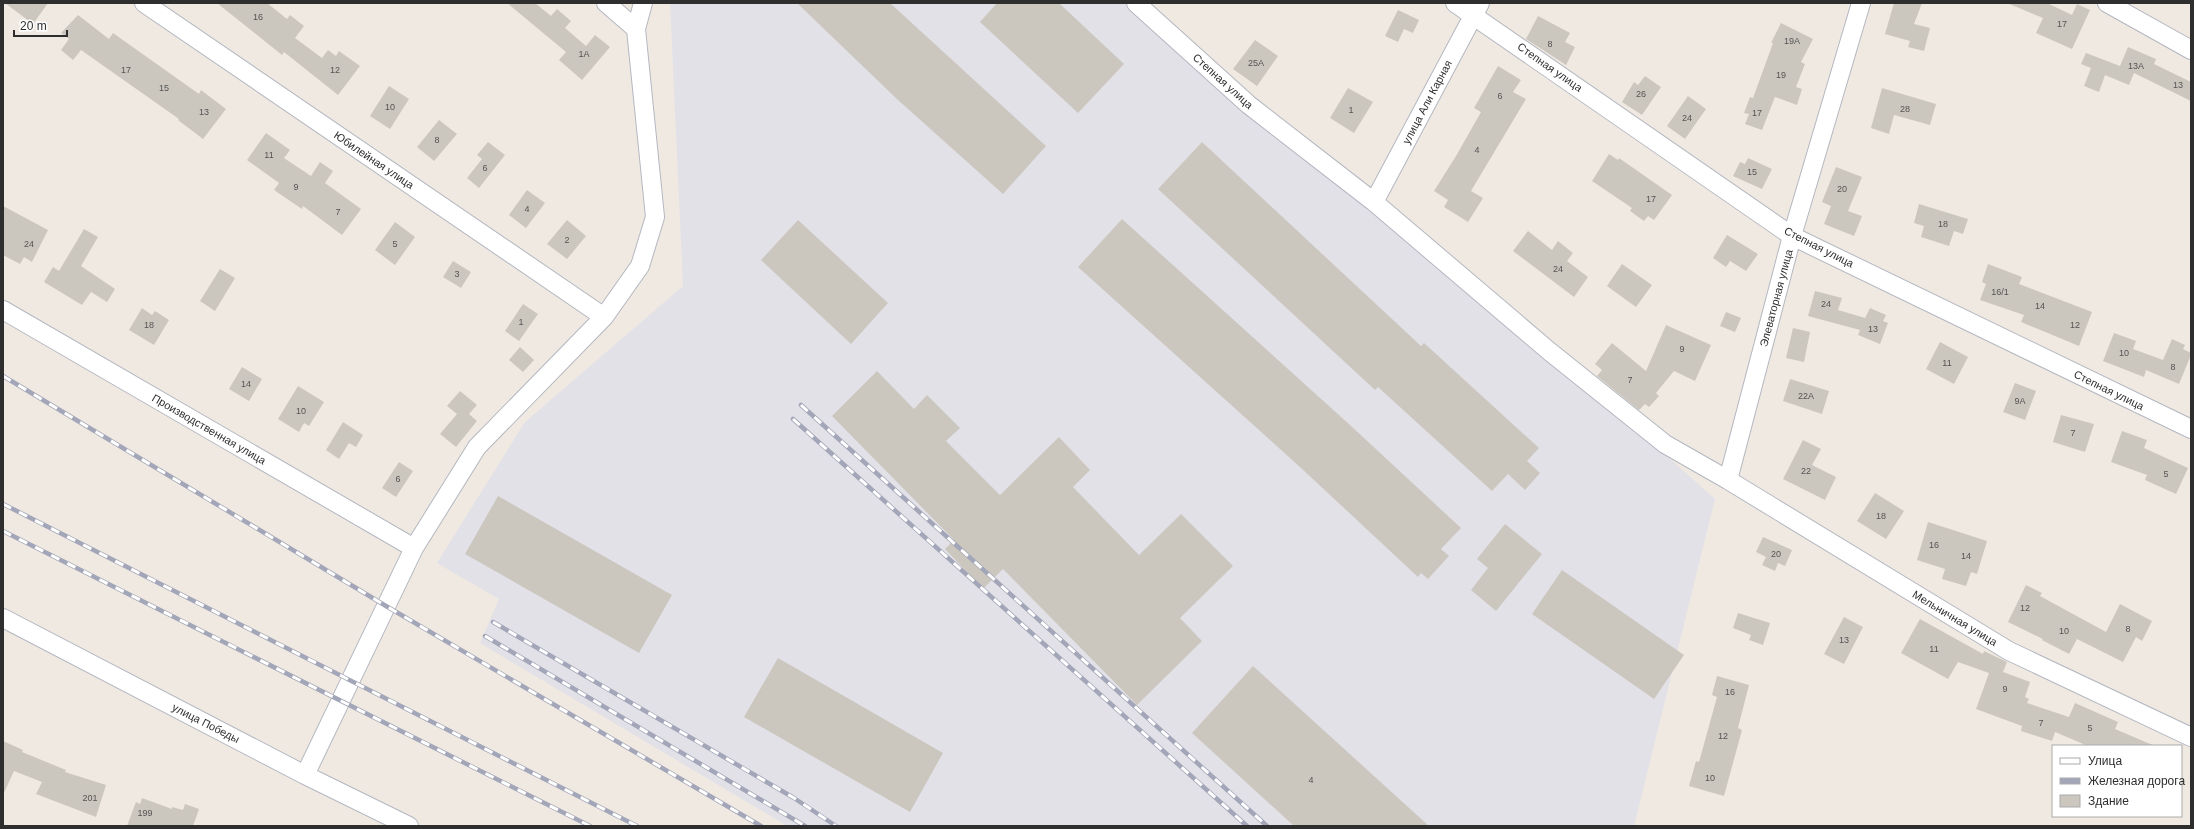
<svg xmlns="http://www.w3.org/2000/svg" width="2194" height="829" viewBox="0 0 2194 829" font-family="Arial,sans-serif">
<rect width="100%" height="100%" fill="#efe9e1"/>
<path fill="#e3e1e8" d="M670,3H1141L1549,351L1715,499L1634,826H787L480,643L499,599L437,563L525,422L683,286Z"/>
<path fill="#cbc7bf" d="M5,3H48L33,24Z
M217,3H267L287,19L290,15L304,26L295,38L322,58L328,50L336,56L339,51L360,66L338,95L284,52L282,55Z
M507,3H535L551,16L557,9L571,21L565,28L586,46L595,35L610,47L582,80L559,60L566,52Z
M797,3H890L1046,146L1003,194L898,100Z
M997,3H1059L1124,64L1078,113L980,22Z
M1894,3H1922L1914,24L1930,28L1924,51L1908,47L1910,41L1885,34Z
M2007,3H2047L2072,15L2077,4L2090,10L2072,49L2036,33L2043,18Z
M1398,10L1419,20L1413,33L1404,29L1398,42L1385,36Z
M78,15L109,39L113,33L199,94L201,90L226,109L203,139L178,120L179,119L81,50L73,60L61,50L69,39L61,33Z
M1538,16L1570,33L1565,42L1575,47L1566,65L1526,39Z
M1781,23L1813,39L1801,62L1805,64L1796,87L1802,89L1797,105L1775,97L1762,130L1745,124L1749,114L1744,113L1750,97L1753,98L1773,43H1771Z
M1255,40L1278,56L1257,86L1233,69Z
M2128,47L2156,59L2154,64L2191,82V101L2134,73L2129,85L2105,75L2099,92L2084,86L2091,68L2081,64L2086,53L2120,66Z
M1498,66L1521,80L1513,92L1526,99L1471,191L1483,198L1468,222L1444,207L1448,200L1434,191L1456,156L1481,112L1474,108Z
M1645,76L1661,87L1642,115L1622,102L1634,82L1638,85Z
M389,86L409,99L390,129L370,116Z
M1348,88L1373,102L1354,133L1330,118Z
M1882,88L1936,104L1930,125L1894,115L1889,134L1871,128Z
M1688,96L1706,109L1685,139L1667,126Z
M439,120L457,134L434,161L417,147Z
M266,133L290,150L284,158L311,176L320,162L333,171L325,183L361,209L342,235L303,206L302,209L274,190L279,183L247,160Z
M488,142L505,155L479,188L467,178L482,159L477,155Z
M1202,142L1421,346L1424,343L1539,448L1527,461L1540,473L1525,490L1508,474L1492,491L1378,387L1375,390L1158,189Z
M1609,154L1618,160L1619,158L1672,195L1654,220L1648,216L1644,221L1630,211L1632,208L1592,181Z
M1748,158L1772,169L1762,189L1733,176L1740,162L1745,164Z
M1836,167L1862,177L1848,211L1862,216L1854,236L1824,224L1831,206L1822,202Z
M527,190L545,203L526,228L509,215Z
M1919,204L1968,219L1963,234L1954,231L1949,246L1921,237L1924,226L1914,223Z
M3,206L48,230L32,262L24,257L20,264L3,255Z
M1122,219L1350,425L1461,528L1441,549L1449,556L1428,579L1421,573L1418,577L1301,468L1078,267Z
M567,220L586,236L567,259L547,244Z
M798,220L888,303L851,344L761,260Z
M395,222L415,237L395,265L375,250Z
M84,229L98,237L81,266L115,289L107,302L91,292L82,305L44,282L53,267L59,271Z
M1528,231L1552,250L1558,241L1573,253L1567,261L1588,277L1574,297L1513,251Z
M1727,235L1758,254L1746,271L1730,261L1726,267L1713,258Z
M453,261L471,272L461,288L443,277Z
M1622,264L1652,285L1636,307L1607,286Z
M1988,264L2022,277L2019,284L2092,312L2079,346L2021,322L2024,315L1980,300L1986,284L1982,282Z
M220,269L235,278L215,311L200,301Z
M1815,291L1842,298L1838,310L1865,318L1870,308L1886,315L1883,321L1888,323L1880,344L1858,335L1860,330L1808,316Z
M523,304L538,314L519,341L505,331Z
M142,308L152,315L155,311L169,320L154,345L129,330Z
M1726,312L1741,318L1735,332L1720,326Z
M1666,325L1711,345L1695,381L1674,371L1656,393L1659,396L1649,407L1645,404L1639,410L1597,376L1602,370L1595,364L1612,343L1646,371Z
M1793,328L1810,332L1804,362L1786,358Z
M2114,333L2136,341L2133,349L2163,360L2172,339L2185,345L2183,349L2191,353V355L2179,384L2146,370L2144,377L2103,361Z
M1940,342L1968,357L1954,384L1926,369Z
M520,347L534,360L523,372L509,360Z
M242,367L262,379L249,401L229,389Z
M877,371L914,409L927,395L960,428L946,441L1000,495L1059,437L1090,470L1073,487L1139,555L1181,514L1233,566L1180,618L1202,641L1137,705L1003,569L983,589L945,549L954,540L832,416Z
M1790,379L1829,391L1822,414L1783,401Z
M2015,383L2036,391L2025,420L2003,412Z
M298,386L324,402L309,426L304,423L299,432L278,419Z
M460,391L477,405L469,414L477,421L456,447L440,434L457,414L447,406Z
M2061,415L2094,424L2085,452L2053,442Z
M343,422L363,435L356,447L349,443L339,459L326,450Z
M2122,431L2147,440L2144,448L2188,468L2176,494L2145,480L2147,475L2111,462Z
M1803,440L1821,449L1812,465L1836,477L1825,500L1783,479Z
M399,462L413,471L396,497L382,488Z
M1875,493L1904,511L1886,539L1857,521Z
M498,496L672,595L639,653L465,554Z
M1928,522L1987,541L1977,574L1971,572L1966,586L1942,579L1945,569L1917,560Z
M1505,524L1542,554L1496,611L1471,590L1488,568L1477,559Z
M1763,537L1792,550L1785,566L1778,563L1775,571L1762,565L1766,557L1756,552Z
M1562,570L1684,655L1654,699L1532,614Z
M2026,585L2042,593L2040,596L2106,632L2120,604L2152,621L2142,641L2136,637L2123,662L2077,639L2069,654L2042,640L2043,639L2008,622Z
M1738,613L1770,623L1763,645L1749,640L1751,635L1733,628Z
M1844,617L1863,627L1844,664L1824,654Z
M1920,619L1983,654L1984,651L2007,662L2003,672L2030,682L2025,697L2029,699L2027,703L2069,717L2075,703L2118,722L2115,729L2155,746H2088L2055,732L2052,741L2021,731L2022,726L1976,709L1989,673L1958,662L1948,679L1901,653Z
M778,658L943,753L910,812L744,717Z
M1253,666L1429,826H1294L1192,733Z
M1717,676L1749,685L1738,728L1742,730L1724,796L1689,786L1696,761L1699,762L1717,697L1712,695Z
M3,741L23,750L22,752L66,770L65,772L106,785L96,817L36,794L42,782L14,771L3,795Z
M142,798L172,809V807L183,810L185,804L199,809L193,826H127L136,802L140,804Z"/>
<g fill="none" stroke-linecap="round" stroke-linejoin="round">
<defs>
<path id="minor" d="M144,3L604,317
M606,3L636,29
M1136,3L1249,105L1374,202L1549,351L1665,444L1728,480L2009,651L2191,737
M1455,3L1792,236L2191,429
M2107,3L2191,50
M1374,202L1480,3
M3,310L414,548
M1728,480L1792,236L1861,3
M3,618L305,775L409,826
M305,775L414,548L477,447L604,317L640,266L655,217L636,29L643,3"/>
</defs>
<use href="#minor" stroke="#b4b7c1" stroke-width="20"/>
<use href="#minor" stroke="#fff" stroke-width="18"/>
<defs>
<path id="rail" d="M3,376L386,606L761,826
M801,405L1267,826
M793,419L1247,826
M3,504L637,826
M3,531L590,826
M493,622L794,798L836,826
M485,636L805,826"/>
</defs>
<use href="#rail" stroke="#a3a6b8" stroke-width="4.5"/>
<use href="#rail" stroke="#fff" stroke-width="3" stroke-dasharray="9" stroke-linecap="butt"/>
</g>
<g text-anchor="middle" stroke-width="4" stroke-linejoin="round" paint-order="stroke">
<g font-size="9" fill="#555452">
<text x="258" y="20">16</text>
<text x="2062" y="27">17</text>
<text x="1792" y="44">19А</text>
<text x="1550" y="47">8</text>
<text x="584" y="57">1А</text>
<text x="1256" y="66">25А</text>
<text x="2136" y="69">13А</text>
<text x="126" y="73">17</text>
<text x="335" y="73">12</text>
<text x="1781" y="78">19</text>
<text x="2178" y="88">13</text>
<text x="164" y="91">15</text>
<text x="1641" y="97">26</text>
<text x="1500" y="99">6</text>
<text x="390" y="110">10</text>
<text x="1905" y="112">28</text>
<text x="1351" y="113">1</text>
<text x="204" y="115">13</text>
<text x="1757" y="116">17</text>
<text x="1687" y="121">24</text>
<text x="437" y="143">8</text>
<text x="1477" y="153">4</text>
<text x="269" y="158">11</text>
<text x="485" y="171">6</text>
<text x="1752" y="175">15</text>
<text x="296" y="190">9</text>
<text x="1842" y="192">20</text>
<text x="1651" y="202">17</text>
<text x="527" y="212">4</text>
<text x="338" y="215">7</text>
<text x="1943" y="227">18</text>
<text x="567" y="243">2</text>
<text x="29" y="247">24</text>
<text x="395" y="247">5</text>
<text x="1558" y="272">24</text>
<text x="457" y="277">3</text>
<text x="2000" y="295">16/1</text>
<text x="1826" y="307">24</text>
<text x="2040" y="309">14</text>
<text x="521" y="325">1</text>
<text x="149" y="328">18</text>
<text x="2075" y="328">12</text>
<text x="1873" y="332">13</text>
<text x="1682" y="352">9</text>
<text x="2124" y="356">10</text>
<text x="1947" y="366">11</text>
<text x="2173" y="370">8</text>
<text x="1630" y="383">7</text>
<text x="246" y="387">14</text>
<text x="1806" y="399">22А</text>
<text x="2020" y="404">9А</text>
<text x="301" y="414">10</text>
<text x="2073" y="436">7</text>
<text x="1806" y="474">22</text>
<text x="2166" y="477">5</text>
<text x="398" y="482">6</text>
<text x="1881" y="519">18</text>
<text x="1934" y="548">16</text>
<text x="1776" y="557">20</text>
<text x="1966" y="559">14</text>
<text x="2025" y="611">12</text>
<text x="2128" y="632">8</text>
<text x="2064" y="634">10</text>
<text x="1844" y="643">13</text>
<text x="1934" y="652">11</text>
<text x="2005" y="692">9</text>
<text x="1730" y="695">16</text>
<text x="2041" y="726">7</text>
<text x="2090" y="731">5</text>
<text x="1723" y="739">12</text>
<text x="1710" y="781">10</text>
<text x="1311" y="783">4</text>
<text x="90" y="801">201</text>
<text x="145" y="816">199</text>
</g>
<g font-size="11" fill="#2e2e2e" stroke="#fff">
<text transform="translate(1550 67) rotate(35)" y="4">Степная улица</text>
<text transform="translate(1223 81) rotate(42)" y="4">Степная улица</text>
<text transform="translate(1427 102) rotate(-62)" y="4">улица Али Карная</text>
<text transform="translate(374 160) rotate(34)" y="4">Юбилейная улица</text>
<text transform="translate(1819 247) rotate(27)" y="4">Степная улица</text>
<text transform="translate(1776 298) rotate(-75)" y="4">Элеваторная улица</text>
<text transform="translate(2109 390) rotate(26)" y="4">Степная улица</text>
<text transform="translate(209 429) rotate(30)" y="4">Производственная улица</text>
<text transform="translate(1955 618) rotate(31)" y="4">Мельничная улица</text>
<text transform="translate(206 723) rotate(27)" y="4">улица Победы</text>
</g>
</g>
<rect width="2194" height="829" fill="none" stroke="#2e2e2e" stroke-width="8"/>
<rect x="2052" y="745" width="130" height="72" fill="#ffffff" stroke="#ababab"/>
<rect x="2060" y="758" width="20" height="6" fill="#ffffff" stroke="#ababab"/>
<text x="2088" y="765" font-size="12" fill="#2e2e2e">Улица</text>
<rect x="2060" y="778" width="20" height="6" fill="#a3a6b8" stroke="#ababab"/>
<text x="2088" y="785" font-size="12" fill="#2e2e2e">Железная дорога</text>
<rect x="2060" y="795" width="20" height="12" fill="#cbc7bf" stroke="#ababab"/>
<text x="2088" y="805" font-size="12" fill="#2e2e2e">Здание</text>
<path d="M14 30v6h53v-6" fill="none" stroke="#2e2e2e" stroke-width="2"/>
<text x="20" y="30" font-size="12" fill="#2e2e2e" stroke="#ffffff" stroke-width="3" paint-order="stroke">20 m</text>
</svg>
